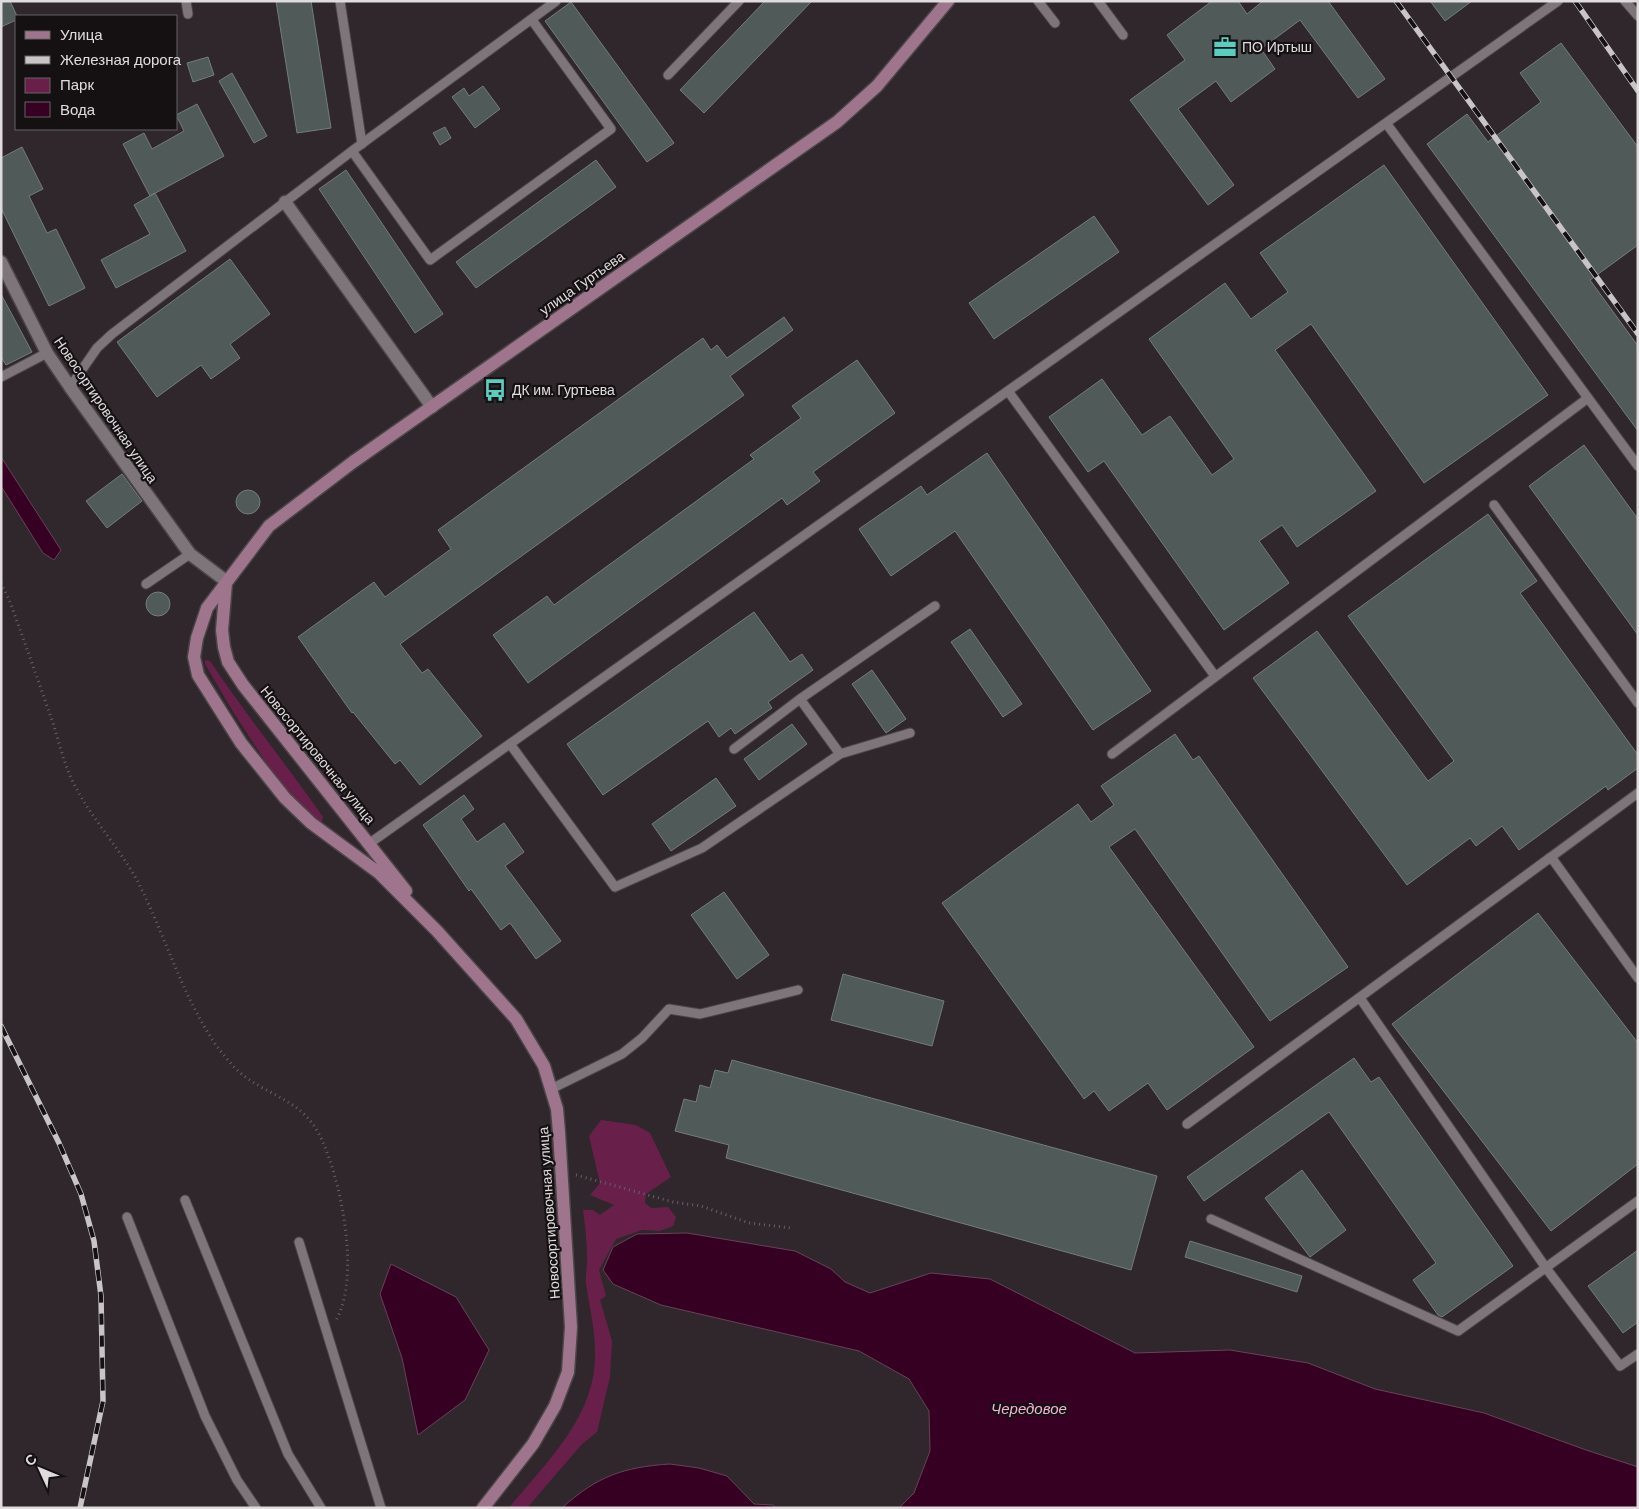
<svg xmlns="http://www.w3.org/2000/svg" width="1639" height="1509" viewBox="0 0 1639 1509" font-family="'DM Sans',sans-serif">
<rect width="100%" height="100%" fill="#2f272b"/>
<path fill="#68204b" d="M205,660L210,661C246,715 286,764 323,817L322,821L319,822L292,798L274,775L232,710L205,664Z
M601,1120L636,1125L650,1133L671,1177L646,1194L645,1203L651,1208L668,1207L676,1217L673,1226L660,1231L642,1230L616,1239L599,1270L606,1296L600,1300L612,1341L610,1377L597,1432L582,1444L527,1508H509C547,1461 597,1416 595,1351C595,1328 589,1306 586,1283C585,1274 588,1265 587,1256C587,1241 585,1225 583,1210H593L600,1215L614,1205L590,1195L600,1183L589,1136Z"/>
<path fill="#350022" stroke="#68425a" d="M1,457L61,550L54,560L43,553L1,486Z
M687,1233L795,1251L831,1269L845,1282L870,1293L931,1273L990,1279L1135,1353L1230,1350L1308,1363L1375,1389L1484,1413L1586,1450L1638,1467V1508H899L914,1493L930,1451L929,1411L909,1379L859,1351L661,1305L613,1284L603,1270L613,1247L637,1234Z
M391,1264L456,1297L489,1350L465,1400L418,1435L402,1358L380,1294Z
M670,1464L699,1468L727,1476L754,1504L773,1505L776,1508H562C597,1476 624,1467 670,1464Z"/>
<path fill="#505a58" stroke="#737d7b" d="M1,1H10L17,16L16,20L1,27Z
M276,1H311L331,128L297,133Z
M765,1H812L704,113L680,90Z
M1212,1H1238L1247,14L1263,1H1328L1385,79L1358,98L1300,20L1261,49L1275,69L1231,102L1216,81L1178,109L1234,185L1208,205L1130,100L1185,60L1167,35Z
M1430,1H1472L1445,21Z
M571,2L674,143L647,162L545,21Z
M1561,43L1638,147V245L1590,280L1638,346V431L1427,144L1467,114L1488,142L1541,102L1520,73Z
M208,57L214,75L193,82L187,63Z
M232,73L267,136L254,143L219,81Z
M483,86L500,109L475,128L452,97L464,88L469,96Z
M197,104L224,156L150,196L123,144L144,133L152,149L184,131L176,115Z
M445,127L451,138L440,145L433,133Z
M22,147L43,189L29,196L47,233L56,229L85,288L49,306L1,208V158Z
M596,160L616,187L476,288L456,262Z
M1384,165L1548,395L1424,483L1311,324L1275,350L1376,491L1297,547L1282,525L1259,541L1289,583L1224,630L1104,461L1088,472L1049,417L1102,379L1142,435L1170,416L1212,475L1234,459L1149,339L1225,283L1251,319L1288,292L1260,253Z
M346,170L443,314L415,333L319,189Z
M155,193L186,251L116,288L101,260L150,234L134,205Z
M1094,216L1119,252L994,339L969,303Z
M230,259L270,314L230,344L240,358L211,379L201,365L157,397L117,342Z
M1,294L32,352L6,365L1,357Z
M784,317L793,330L730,376L744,395L400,644L422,673L428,669L482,736L420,785L400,760L395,764L353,712L352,713L298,637L374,582L385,597L451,549L438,530L703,338L711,350L717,345L727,358Z
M857,360L895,413L813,472L820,481L787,505L782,498L528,683L493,635L547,596L554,605L754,459L750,455L801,418L792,406Z
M1584,445L1638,519V635L1529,486Z
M987,453L1151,691L1093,730L955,531L891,576L859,529L921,486L927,495Z
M122,474L142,501L107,528L86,501Z
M236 502a12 12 0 1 1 24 0a12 12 0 1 1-24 0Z
M1488,514L1537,581L1520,593L1638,755V768L1608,790L1606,786L1519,850L1502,826L1476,846L1470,838L1407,885L1253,678L1317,631L1428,781L1454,761L1348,616Z
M146 604a12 12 0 1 1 24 0a12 12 0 1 1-24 0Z
M754,612L790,662L802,654L813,670L768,702L772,708L735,734L731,728L719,737L708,721L603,795L567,744Z
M970,629L1022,704L1003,717L951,642Z
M872,670L906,719L886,733L852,684Z
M792,724L807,744L759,780L744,759Z
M1175,734L1193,760L1199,756L1348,967L1270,1021L1135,829L1109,847L1254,1047L1167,1110L1148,1083L1109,1111L1094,1091L1084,1099L942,903L1078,804L1091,822L1114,805L1101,786Z
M716,778L736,806L671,851L652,824Z
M464,795L474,809L461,819L477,842L504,823L524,852L505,866L561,941L536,959L510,923L501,930L471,889L469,891L423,825Z
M724,892L769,955L737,979L691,915Z
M1538,913L1638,1043V1164L1551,1231L1392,1024Z
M843,974L944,1001L932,1046L831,1020Z
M1354,1058L1371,1082L1379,1077L1513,1266L1442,1317L1438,1315L1413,1280L1436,1263L1329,1112L1204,1201L1187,1177Z
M732,1060L1157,1176L1131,1270L726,1158L729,1145L675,1131L684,1099L696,1102L700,1085L710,1088L715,1070L728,1073Z
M1302,1170L1346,1230L1310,1257L1265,1198Z
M1190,1241L1302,1276L1297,1292L1185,1257Z
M1638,1250V1322L1623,1333L1588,1286Z"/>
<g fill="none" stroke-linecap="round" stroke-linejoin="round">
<defs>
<path id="service" d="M186,1L188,14
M340,1L362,144
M1038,1L1055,23
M1098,1L1123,35
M1625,1L1638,16
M668,75L739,1
M1386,123L1638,466
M352,151L430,260L611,129L532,20
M1,377L47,353
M70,387L97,348L112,334L352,151L556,1
M1008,391L1215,676
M1494,505L1638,703
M146,584L190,554
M510,744L615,887L702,848L840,754L800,699L935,606
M734,749L800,699
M840,754L910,733
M1112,754L1588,398
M1638,793L1551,857L1638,978
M370,843L1558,1
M1360,998L1546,1268L1620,1366L1638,1354
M551,1089L622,1054L642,1038L669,1009L700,1014L798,990
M1187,1124L1551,857
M185,1200L288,1454L321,1508
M127,1217L205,1416L237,1480L256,1508
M1211,1219L1458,1331L1638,1201
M299,1242L381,1508"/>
<path id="minor" d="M285,202L432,407
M1,262L47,353L70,387L190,554L226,581"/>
<path id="secondary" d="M226,583L222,630L224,647L228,662L243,685L406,891
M483,1508L533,1444L555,1406L568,1372L571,1327L559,1132L557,1109L544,1066L516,1019L437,931L379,873L311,823L285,798L241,743L198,675L194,657L197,638L207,608L269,526L353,462L837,122L877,86L948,1"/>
</defs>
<use href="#service" stroke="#4b4548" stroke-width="11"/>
<use href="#minor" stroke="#4b4548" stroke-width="15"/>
<use href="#secondary" stroke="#4b4548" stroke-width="15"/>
<path stroke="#676064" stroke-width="3" stroke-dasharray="1 4" stroke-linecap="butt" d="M1,583L10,602C25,643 39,683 53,723C59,742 64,764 73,782C90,817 119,847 138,882C165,935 182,996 216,1045C225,1057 235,1070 247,1078C275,1098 303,1102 320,1136C341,1178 361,1278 336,1320
M576,1175L673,1202L701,1206L749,1223L791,1228"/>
<use href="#service" stroke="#7e757a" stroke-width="9"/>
<use href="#minor" stroke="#7e757a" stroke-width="12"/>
<use href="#secondary" stroke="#9f758d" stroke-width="12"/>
<defs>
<path id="rail" d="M1396,1L1638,334
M1575,1L1638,91
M1,1026L59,1143L81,1194L94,1241L101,1296L103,1401L80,1508"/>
</defs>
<use href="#rail" stroke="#c9c4c6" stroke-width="5.5"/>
<use href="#rail" stroke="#151113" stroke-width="4" stroke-dasharray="11" stroke-linecap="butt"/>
</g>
<defs>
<symbol id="office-bare" viewBox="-9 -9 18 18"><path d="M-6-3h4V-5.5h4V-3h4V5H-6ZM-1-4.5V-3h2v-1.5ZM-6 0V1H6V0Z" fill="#5acebe" stroke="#151113" stroke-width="2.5" paint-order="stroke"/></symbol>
<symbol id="bus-bare" viewBox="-9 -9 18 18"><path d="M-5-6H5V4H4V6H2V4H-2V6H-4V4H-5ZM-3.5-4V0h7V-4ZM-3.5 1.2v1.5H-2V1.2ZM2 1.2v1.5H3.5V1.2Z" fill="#5acebe" stroke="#151113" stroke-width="2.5" paint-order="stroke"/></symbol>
</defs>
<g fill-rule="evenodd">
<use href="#office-bare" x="1209" y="31" width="32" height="32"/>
<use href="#bus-bare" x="479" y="374" width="32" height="32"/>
</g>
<g text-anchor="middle" stroke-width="4.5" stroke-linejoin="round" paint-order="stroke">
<g font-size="14" fill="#e0dbdd" stroke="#151113" text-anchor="start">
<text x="1242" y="52">ПО Иртыш</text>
<text x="512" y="395">ДК им. Гуртьева</text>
</g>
<g font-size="14" fill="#e0dbdd" stroke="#151113">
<text transform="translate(582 283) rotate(-35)" y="5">улица Гуртьева</text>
<text transform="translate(106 410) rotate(56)" y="5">Новосортировочная улица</text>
<text transform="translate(318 755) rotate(51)" y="5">Новосортировочная улица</text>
<text transform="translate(549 1213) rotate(-94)" y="5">Новосортировочная улица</text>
</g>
<g font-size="15" font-style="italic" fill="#f6b3d6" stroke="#151113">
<text x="1029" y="1414">Чередовое</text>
</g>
</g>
<rect width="1639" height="1509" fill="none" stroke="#e0dbdd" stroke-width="5"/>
<rect x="15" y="15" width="162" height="115" fill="#151113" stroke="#666264"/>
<rect x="25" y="31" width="25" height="8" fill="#9f758d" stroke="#666264"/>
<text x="60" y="40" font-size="15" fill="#e0dbdd">Улица</text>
<rect x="25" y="56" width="25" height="8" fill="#c9c4c6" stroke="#666264"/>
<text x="60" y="65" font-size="15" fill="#e0dbdd">Железная дорога</text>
<rect x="25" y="78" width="25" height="15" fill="#68204b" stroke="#666264"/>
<text x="60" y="90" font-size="15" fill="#e0dbdd">Парк</text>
<rect x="25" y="102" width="25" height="15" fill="#350022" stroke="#666264"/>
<text x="60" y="115" font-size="15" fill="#e0dbdd">Вода</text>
<g transform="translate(40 1469) rotate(314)" stroke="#151113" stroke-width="4" paint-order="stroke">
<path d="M0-4L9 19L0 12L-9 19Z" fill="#e0dbdd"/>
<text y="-8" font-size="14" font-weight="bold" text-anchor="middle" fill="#e0dbdd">С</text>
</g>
</svg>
